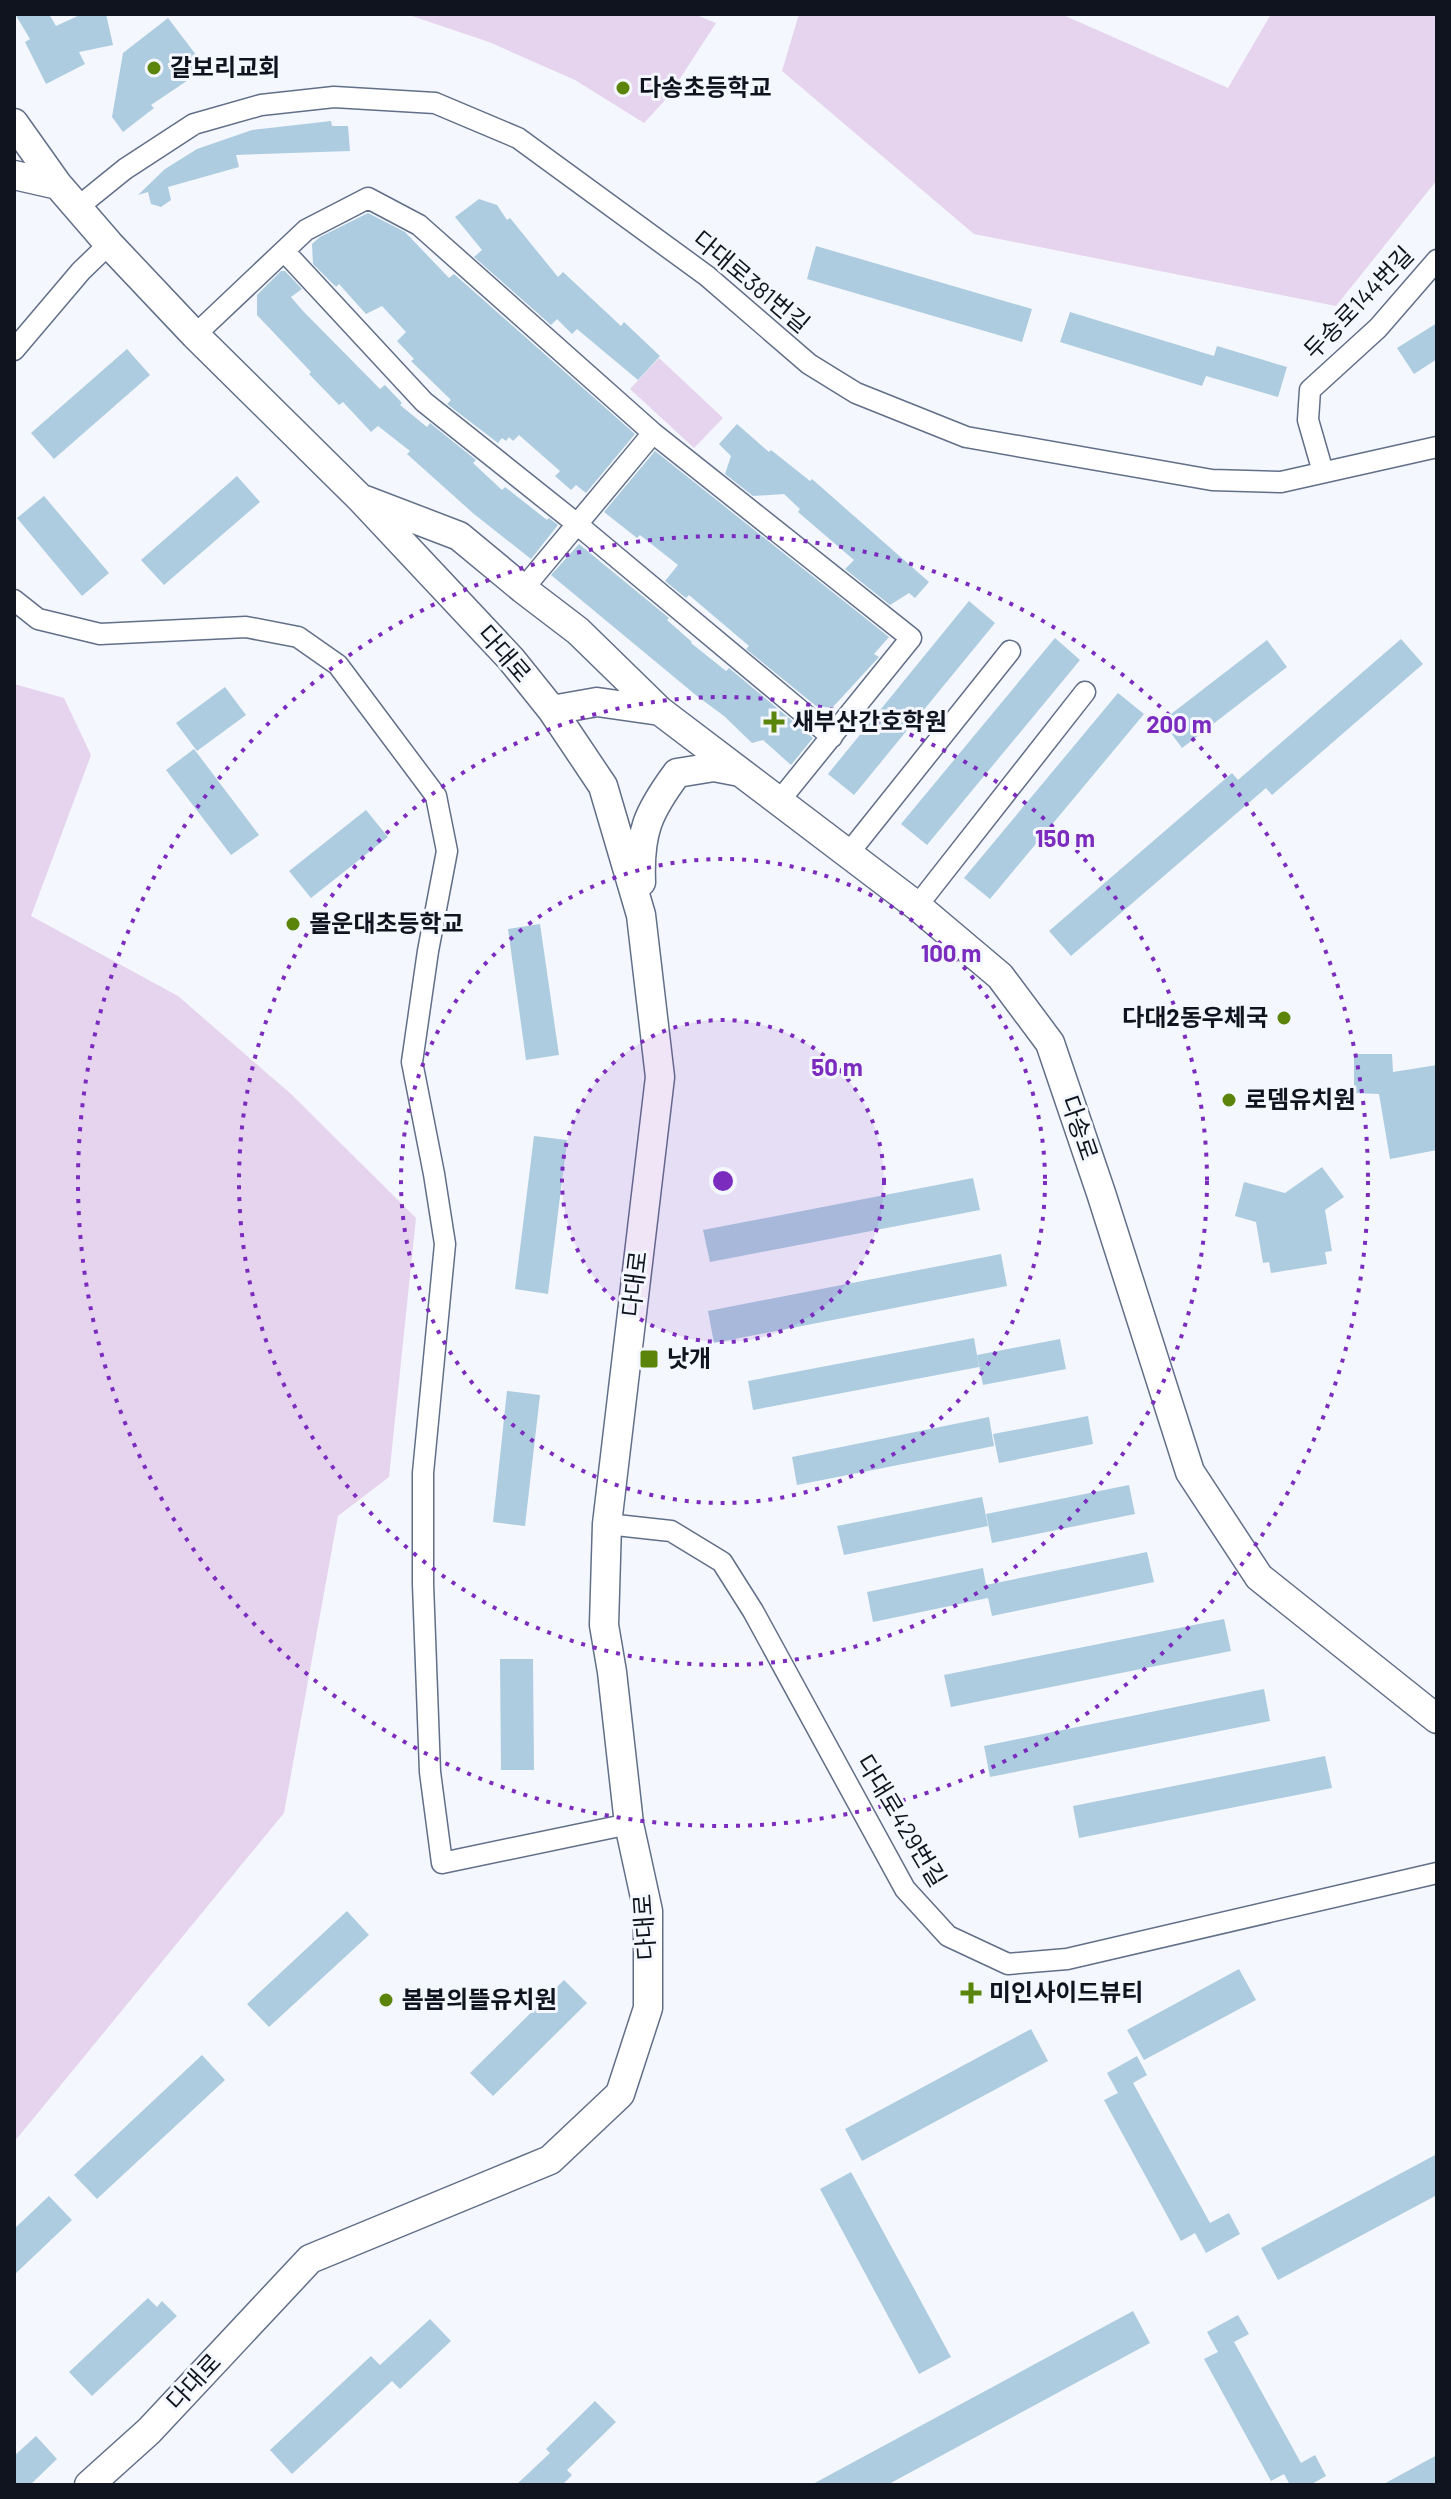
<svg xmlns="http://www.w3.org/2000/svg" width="1451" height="2499" viewBox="0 0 1451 2499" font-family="Barlow,'Noto Sans KR',sans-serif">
<rect width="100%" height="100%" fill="#f4f7fd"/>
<path fill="#e6d3ed" d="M406,14H694L716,23L668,97L644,123L575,80L489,42Z
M799,14H1061L1228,88L1271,14H1437V180L1336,306L974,234L782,71Z
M659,358L723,418L694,448L630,389Z
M14,684L64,698L91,755L31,916L178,996L291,1094L416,1218L389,1477L338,1516L284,1813L14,2142Z"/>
<path fill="#adcce0" d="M15,14H49L56,26L82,14H106L113,45L79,52L85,64L46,84L25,42L30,39Z
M168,18L206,68L151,105L154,108L123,132L112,117L123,53Z
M331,121L332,126H348L350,151L236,155L239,167L168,187L171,200L161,207L151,204L148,192L138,195L165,169L197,149L252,130Z
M479,199L497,205L507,220L510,218L558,277L563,272L621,326L624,322L660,356L638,380L577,329L572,334L557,319L551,325L474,257L482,250L455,217Z
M368,213L405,232L449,278L454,274L635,434L586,493L576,485L571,490L555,476L560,471L519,435L513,441L509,437L506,441L502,438L498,443L447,404L451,400L411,361L414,359L397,341L406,332L382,306L366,314L339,284L336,287L313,264L312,244L320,237Z
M816,246L1032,309L1022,342L807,279Z
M281,271H285L302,289L291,297L303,311L380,389L385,385L402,403L400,405L427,427L430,423L476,460L473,463L502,490L505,487L547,520L549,518L558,525L531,559L474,514L407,454L410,451L378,426L371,432L343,402L339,405L309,374L311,372L257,315V295Z
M1070,312L1214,356L1217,346L1287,367L1278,397L1206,376L1202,386L1060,342Z
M1437,323V359L1414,374L1397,348Z
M127,349L150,375L54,459L31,433Z
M737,424L769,452L771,450L810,481L812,479L929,582L915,598L909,593L890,605L845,569L854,560L798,512L800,509L784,494L753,496L725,474L731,456L719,444Z
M655,451L889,637L874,654L879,657L832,708L816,706L746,649L749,646L689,595L686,598L665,581L678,565L640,535L637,538L604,512Z
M237,476L260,502L164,585L141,560Z
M44,496L109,573L82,596L17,518Z
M579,544L669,618L667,620L692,642L691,643L726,671L729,668L813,738L791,765L763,740L752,743L724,716L697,696L551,575Z
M969,601L995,623L854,795L828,774Z
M1055,638L1080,660L927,845L901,824Z
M1401,639L1423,664L1272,795L1266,788L1071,956L1049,931L1232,773L1238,780Z
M1267,640L1287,667L1182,748L1162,721Z
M225,687L246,715L197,751L176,723Z
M1118,693L1144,714L990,899L964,878Z
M194,749L259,835L231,855L166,770Z
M366,810L388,837L311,898L289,871Z
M540,924L559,1055L526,1060L508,929Z
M1354,1054H1392L1393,1072L1437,1065V1150L1390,1159L1379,1094L1354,1093Z
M534,1136L567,1140L548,1294L515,1289Z
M1322,1167L1344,1197L1325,1210L1332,1251L1325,1252L1327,1264L1271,1273L1269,1262L1263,1263L1256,1222L1235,1216L1244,1182L1285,1193Z
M973,1178L980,1210L710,1262L703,1230Z
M1001,1254L1007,1286L714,1343L708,1311Z
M974,1338L979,1367L753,1410L748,1381Z
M1060,1339L1066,1369L983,1385L977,1355Z
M507,1391L540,1395L525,1526L493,1522Z
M1088,1416L1093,1444L999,1463L993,1434Z
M989,1417L994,1446L797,1485L792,1457Z
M1129,1485L1135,1514L992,1543L986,1514Z
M982,1497L988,1526L844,1555L837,1526Z
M1147,1552L1154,1582L992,1616L988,1598L873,1622L867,1592L983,1568L986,1585Z
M1224,1619L1231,1651L951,1707L944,1675Z
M500,1659H533L534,1770H501Z
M1264,1689L1270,1721L990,1777L984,1746Z
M1325,1756L1332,1788L1079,1838L1073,1806Z
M347,1911L369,1935L269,2027L247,2004Z
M1239,1969L1256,2000L1144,2060L1127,2030Z
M564,1980L587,2003L493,2096L470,2073Z
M1031,2029L1048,2061L862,2161L845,2129Z
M202,2055L225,2080L97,2199L74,2175Z
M1137,2056L1147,2075L1133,2083L1210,2223L1229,2213L1240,2234L1206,2253L1195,2233L1181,2241L1104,2100L1118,2093L1107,2073Z
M1437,2154V2195L1278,2280L1261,2248Z
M851,2172L951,2357L919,2374L820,2189Z
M49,2196L72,2220L14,2275V2229Z
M148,2298L157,2307L162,2301L177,2316L92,2396L69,2372Z
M1133,2311L1150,2343L887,2485H811Z
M1238,2315L1249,2334L1234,2342L1301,2463L1315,2455L1326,2476L1310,2485H1290L1284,2474L1271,2481L1204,2359L1218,2352L1207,2332Z
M430,2319L451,2341L400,2389L392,2381L292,2474L270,2450L371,2356L380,2365Z
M595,2401L616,2422L567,2470L572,2475L562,2485H516L550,2453L546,2449Z
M36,2436L57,2459L30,2485H14V2456Z
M1437,2455V2485H1382Z"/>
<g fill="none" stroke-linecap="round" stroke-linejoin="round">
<defs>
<path id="street" d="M78,207L125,169L194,124L261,105L334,97L435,103L518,138L707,276L809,364L856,393L966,437L1212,480L1281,482L1437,447
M284,251L424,402L572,520L832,737
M195,335L306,230L368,198L419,225L653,433L911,638L780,800
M14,350L81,271L109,244
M1323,472L1308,420L1310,390L1378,328L1437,260
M523,589L653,433
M14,600L38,619L100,634L246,627L298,637L338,665L436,796L447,851L428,951L412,1062L434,1174L445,1244L423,1473V1584L430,1772L442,1863L629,1824
M848,854L1010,651
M917,906L1085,692
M607,1524L671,1531L722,1562L753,1611L905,1889L948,1936L1008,1964L1067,1959L1437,1873"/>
<path id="secondary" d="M14,123L58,185L109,244L195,335L360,498L511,659L552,710L603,786L641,915L660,1077L607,1524L604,1625L612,1672L629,1824L648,1911V2008L620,2094L550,2160L310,2259L149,2431L89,2485
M14,175L58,185
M365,500L459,536L523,589L578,631L660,711
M552,710L597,702L660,711L917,906L1000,976L1050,1043L1101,1193L1190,1472L1259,1577L1437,1719
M641,882C639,832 648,812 677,773L714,767L740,772"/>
</defs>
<use href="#street" stroke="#616f88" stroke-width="23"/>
<use href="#secondary" stroke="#616f88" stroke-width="31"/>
<use href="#street" stroke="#fff" stroke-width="20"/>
<use href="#secondary" stroke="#fff" stroke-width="28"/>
</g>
<circle cx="723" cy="1181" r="161" fill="#7b2cbf" fill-opacity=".12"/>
<g fill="none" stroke="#7b2cbf" stroke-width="4" stroke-dasharray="4 8">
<circle cx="723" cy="1181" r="161"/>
<circle cx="723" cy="1181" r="322"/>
<circle cx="723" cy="1181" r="484"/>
<circle cx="723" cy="1181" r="645"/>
</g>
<g fill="#5b840a" stroke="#f4f7fd" stroke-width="3">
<circle cx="154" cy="68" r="8"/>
<circle cx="623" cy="88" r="8"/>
<path d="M770 710h8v8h8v8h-8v8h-8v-8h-8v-8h8z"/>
<circle cx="293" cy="924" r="8"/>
<circle cx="1284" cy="1018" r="8"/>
<circle cx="1229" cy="1100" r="8"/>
<rect x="639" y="1349" width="20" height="20" rx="4"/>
<path d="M967 1981h8v8h8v8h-8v8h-8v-8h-8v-8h8z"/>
<circle cx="386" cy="2000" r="8"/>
</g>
<g text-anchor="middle" stroke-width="6" stroke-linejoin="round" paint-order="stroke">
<g font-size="24" font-weight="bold" fill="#0f141e" stroke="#f4f7fd" text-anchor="start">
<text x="170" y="76">갈보리교회</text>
<text x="639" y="96">다송초등학교</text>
<text x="792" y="730">새부산간호학원</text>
<text x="309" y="932">몰운대초등학교</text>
<text x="1268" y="1026" text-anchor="end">다대2동우체국</text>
<text x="1245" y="1108">로뎀유치원</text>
<text x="667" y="1367">낫개</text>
<text x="989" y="2001">미인사이드뷰티</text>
<text x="402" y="2008">봄봄의뜰유치원</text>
</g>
<g font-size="24" fill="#0f141e" stroke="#f4f7fd">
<text transform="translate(751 282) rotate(40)" y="8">다대로381번길</text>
<text transform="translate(1359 303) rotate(-46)" y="8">두송로144번길</text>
<text transform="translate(504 654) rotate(49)" y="8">다대로</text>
<text transform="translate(1079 1128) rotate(71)" y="8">다송로</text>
<text transform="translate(635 1284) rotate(-83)" y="8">다대로</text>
<text transform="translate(901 1821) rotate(59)" y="8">다대로429번길</text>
<text transform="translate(645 1927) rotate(-94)" y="8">다대로</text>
<text transform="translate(194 2382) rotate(-47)" y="8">다대로</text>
</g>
</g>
<circle cx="723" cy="1181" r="12" fill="#7b2cbf" stroke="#f4f7fd" stroke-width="4"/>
<g font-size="24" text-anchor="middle" font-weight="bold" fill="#7b2cbf" stroke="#f4f7fd" stroke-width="6" stroke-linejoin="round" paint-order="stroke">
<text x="1179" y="733">200 m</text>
<text x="1065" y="847">150 m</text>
<text x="951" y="962">100 m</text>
<text x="837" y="1076">50 m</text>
</g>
<rect width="1451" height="2499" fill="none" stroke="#0f141e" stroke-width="32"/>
</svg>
